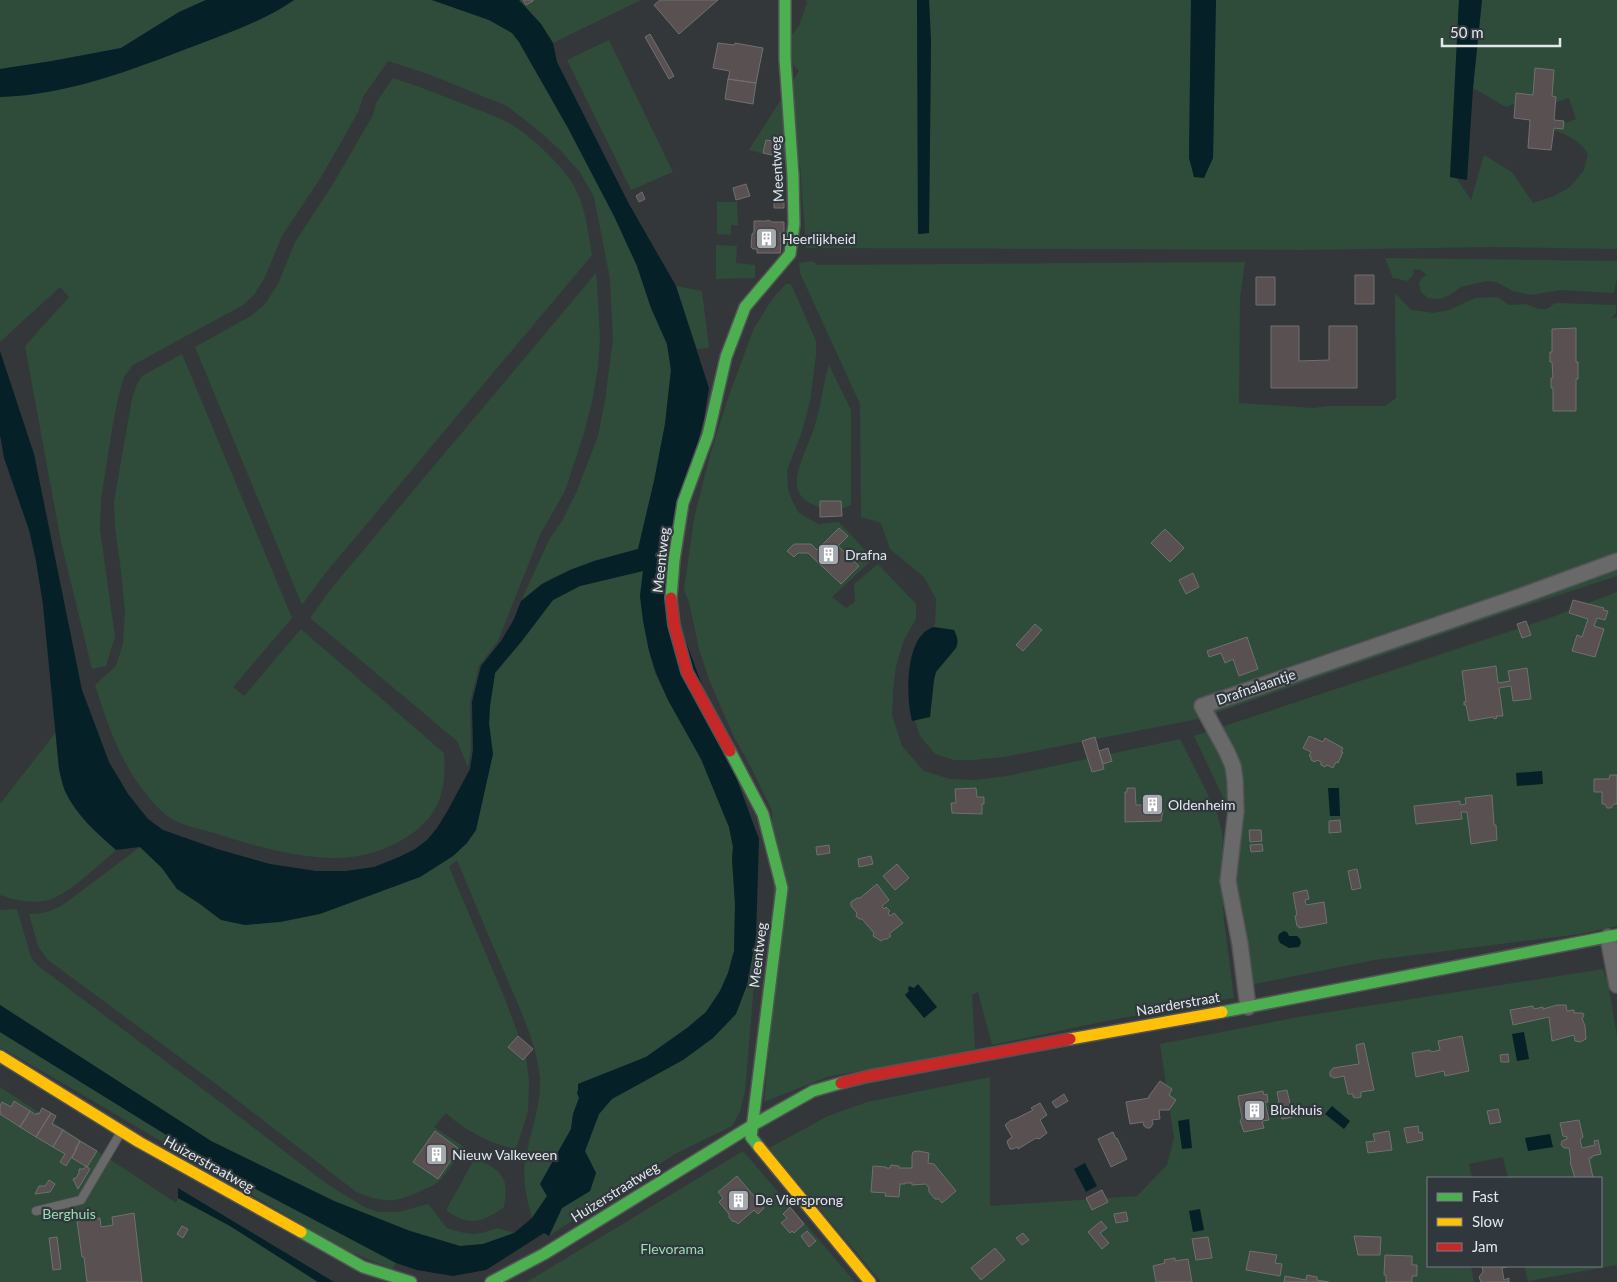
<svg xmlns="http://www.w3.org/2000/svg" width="1617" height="1282" viewBox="0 0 1617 1282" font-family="Lato,sans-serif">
<rect width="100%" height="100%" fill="#34373a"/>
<path fill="#2e4c39" d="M0,0H206L179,12L121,48L52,61L0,69Z
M294,0H432L489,20L512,33L519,42L568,128L614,216L637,266L651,308L667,344L671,370L665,424L654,481L638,549C606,558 571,566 542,584C535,589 528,596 521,601L550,538L562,521L576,493L598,436L605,400L613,339L610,279L594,197L579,171L560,150L539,131L507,106L428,74L388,61L363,97L359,110L343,139L321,177L282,236L265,277L254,295L243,305L133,365L124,377L119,394L112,429L101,500L100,529L115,637L106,666L92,669L61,542L25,346L69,297L60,287L0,342V97C67,95 132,70 194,46C228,33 264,21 294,0Z
M519,0H641L553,43L541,24Z
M806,0H917L918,234L929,233L931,41L929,0H1191L1189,158H1213L1216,0H1459L1450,177L1457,179L1471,200L1484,155L1512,172L1533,203L1554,196L1570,187L1584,170L1588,154C1579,139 1564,133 1548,129L1576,119L1569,98L1537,108L1533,97L1506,107L1473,88L1482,0H1617V249L1493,247L1304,250L806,248L800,164L749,150L799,71L780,50L799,26L807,3Z
M609,40L673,172L631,190L567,60Z
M393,78C421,87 448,98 476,109C488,114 502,119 514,126C532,137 566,169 575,188C586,208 588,233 592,255L323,576L302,605L195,347L251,316L265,304L278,284L295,242L333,184L373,115L376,103Z
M717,202H737L738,225H731V235L717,234Z
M716,245L737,246L736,263L755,265V278L716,279Z
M1385,258L1617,261V278L1614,293L1561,290L1531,295L1513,291L1496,282L1487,281L1461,287L1450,295L1440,299L1428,298L1421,292L1419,284L1421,279L1426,275C1422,269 1419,269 1412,270L1414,274L1408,281L1393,278Z
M812,261L818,265L1245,262L1240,297L1239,403L1314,408L1328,406H1385L1396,398L1395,293L1411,310L1434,313L1449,310L1475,298L1498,297L1509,305L1526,304L1539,309H1547L1555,303L1616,305V313L1611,318H1617V576L1513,610L1198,719L1004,757L974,760H954L935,754L920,736L912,712L922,648L935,624L936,599L924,577L890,549L881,523L861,517L860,404L800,273L799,263Z
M596,273L597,281L600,340L598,367L593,397L584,433L565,491L540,535L498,641L479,666L470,702L471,749L468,767L457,741L310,618L334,585Z
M786,284H791L816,341V355L810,401L802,432L787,470L788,489L791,498L798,512L807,518L819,524L839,522L873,559L832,597L846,608L855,602L854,584L878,564L916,604V619L904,640L896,666L893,689L892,715L902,746L924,771L950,779L975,780L1007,776L1180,739L1217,813L1223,836L1221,877L1224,920L1234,998L1116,1019L992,1045L978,992L972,995L975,1049L827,1077L764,1102L775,988L772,811L753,771L733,735L710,682L699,649L689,602L684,590L694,519L710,455L728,398L754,328L773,298Z
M676,286L702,291L709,348L697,349Z
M182,354L292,618L233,687L244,696L301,629L444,753C445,768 445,783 440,798C427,838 370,860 331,858C294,857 258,847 224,836C208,831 183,826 170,818C163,813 156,806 151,800C122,767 108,726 95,685L116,666L123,643L125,611L120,563L115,528L114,502L132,398L137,384L142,376Z
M829,365L851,410V505C842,510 827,512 818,507C809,503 799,498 797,487C795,467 810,443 815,425C821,405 823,384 829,365Z
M643,571L640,596L649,651L655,673L668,700L701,759L729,827L733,847L732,859L735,904L734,951L728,973L720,991L706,1012L687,1028L646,1057L578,1084L579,1098L573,1114L571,1129L540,1184L547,1196L532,1218C526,1197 521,1173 527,1151C532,1127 541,1105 540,1080C537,1043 520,1010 506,976C489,937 473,899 457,860L449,867L503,994L526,1055L529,1082L528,1111L516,1149C490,1144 464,1130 446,1113L434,1127L464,1147C457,1157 447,1174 438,1182C435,1185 429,1187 425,1189C398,1203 382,1204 355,1191L216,1084L48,960L38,946L29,914C43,914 52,911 64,904L140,847L162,868L177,889L200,904L221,920L420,877L453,856L467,843L489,723L490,706L495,673L521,642L553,600L580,586Z
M1617,592V926L1580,934L1375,960L1250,985L1236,908L1233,829L1223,797L1194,736L1547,619Z
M56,732C58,751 57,773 65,791C76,815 97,833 116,850C97,866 77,887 54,898C38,905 16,901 0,895V804Z
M17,909L31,957L37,965L232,1111L327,1184L366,1208L379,1212H399L428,1204L447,1228L460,1232L472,1234L482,1233L497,1228L514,1233L483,1244L460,1246L410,1231L334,1201L211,1141L0,1005V910Z
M755,942L754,983L745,1091L740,1112L732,1126L675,1154L549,1236L562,1208L590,1191L596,1173L585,1151L599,1114L611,1099L641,1081L747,985Z
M1603,969L1605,977H1607L1617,1036V1265L1528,1281L1524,1266H1601V1178H1508L1503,1157L1469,1164L1472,1178H1428V1266H1471L1474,1282H881L769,1148L828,1116L867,1102L990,1077V1206L1137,1196L1167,1165L1174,1138L1160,1044L1304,1016Z
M0,1032L239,1180L396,1263L392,1269L343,1249L78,1092L0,1047Z
M0,1087L176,1203L178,1198L230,1226L318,1282H0Z
M743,1151L855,1282H527Z
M475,1158C501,1170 510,1177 504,1207C482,1223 468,1227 446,1210Z"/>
<path fill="#052026" d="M206,0H294C264,21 227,33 194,46C131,70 68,95 0,97V69L52,61L121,48L179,12Z
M432,0H519L541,24L553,43L557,62L629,204L676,286L709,388L704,419L662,577L759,839L756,937L747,985L736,1014L713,1038L683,1060L612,1099L599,1114L585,1151L596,1173L590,1191L562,1208L549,1236L544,1233L486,1270L453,1276L417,1270L396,1263L239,1180L0,1032V1005L211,1141L334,1201L410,1231L460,1246L483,1244L514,1233L532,1218L547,1196L540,1184L571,1129L573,1114L579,1098L577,1093L578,1090V1084L646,1057L687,1028L706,1012L720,991L728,973L734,951L735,904L732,859L733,847L729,827L701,759L668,700L656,673L649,651L643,621L640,596L643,571L580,586L553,600L521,642L495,673L490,706L489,723L493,754L476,830L467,843L453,856L420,877L320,914L280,922L245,925L221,920L200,904L177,889L162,868L140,847L116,850C97,833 76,815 65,791C62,784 61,776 59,769L43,605L36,561L29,530L4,458L0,435V351L34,454L82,690L109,762L128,794L148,819L163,830L217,849L270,864L316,871H346L374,867L399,857L415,849L427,840L437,828L448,810L470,769L473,750L472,702L481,666L501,641L514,619L521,601L542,584L570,570L594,561L638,549L654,481L665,424L671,370L667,344L651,308L637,266L614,216L568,128L519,42L512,33L489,20Z
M917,0H929L931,41L929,233L918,234Z
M1191,0H1216L1213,158L1204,178L1194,177L1189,158Z
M1459,0H1482L1473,88L1467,180L1450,177Z
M934,627L954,630C957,636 959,641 956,648L936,672L934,680L930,717L912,721C906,698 904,635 934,627Z
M1542,771L1543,784L1517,786L1516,773Z
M1328,788H1339L1340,816H1330Z
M1284,931L1287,932L1289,936H1297L1300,939L1301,943L1299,947L1289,948L1280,943L1278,938L1279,934Z
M918,984L937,1007L924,1018L905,995L909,991L908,989L909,986L914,988Z
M1524,1032L1529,1059L1517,1061L1512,1034Z
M1332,1106L1350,1121L1344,1129L1325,1114Z
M1189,1119L1192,1148L1182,1149L1178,1121Z
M1550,1134L1553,1147L1528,1151L1525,1138Z
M1085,1163L1097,1186L1086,1192L1074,1169Z
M178,1188L334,1282H318L230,1226L178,1198Z
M1200,1209L1204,1230L1193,1232L1189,1211Z"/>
<path fill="#585051" stroke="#707071" d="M523,0H533V1L526,5Z
M660,0H718L679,34L654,5Z
M650,34L674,76L669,79L645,37Z
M718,43L734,45L735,43L763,48L756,83L728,79L730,71L713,68Z
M1535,68L1554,70L1552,96L1556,97L1554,120L1564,121L1563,129L1554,128L1551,150L1528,148L1530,120L1514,118L1516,93L1533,95Z
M728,79L756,83L753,104L725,99Z
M766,140L780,142L777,156L763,153Z
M746,184L750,196L736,200L733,188Z
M642,192L645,199L639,202L636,196Z
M774,201H784V208H774Z
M768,220L772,222H784V233H780L781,244L780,253H757V249H753L751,247L752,234L754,232V221H766Z
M1355,275H1374V304H1355Z
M1256,277H1275V305H1256Z
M1271,326H1299V361L1329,360V326H1357V388H1271Z
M1576,328V362H1578V379H1576V411H1553V388H1551V378H1553L1552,362H1550V352H1552V329Z
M820,501H841L842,516L820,517Z
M839,528L848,536L838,546L859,566L841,584L808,553H798L794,557L787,551L794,544H811L817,550Z
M1165,529L1184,548L1170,562L1151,543Z
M1193,573L1199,587L1186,594L1179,580Z
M1573,600L1604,608L1603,610L1608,611L1605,620L1597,618L1594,626L1604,629L1595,657L1572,651L1577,635L1582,637L1588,619L1569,613Z
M1526,621L1531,635L1522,638L1517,624Z
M1035,624L1042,630L1023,651L1016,645Z
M1247,637L1258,669L1239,676L1233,659L1225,663L1221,653L1209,657L1207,651Z
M1496,666L1498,683L1510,681L1508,671L1527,668L1531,699L1513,701L1511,686L1499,688L1503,716H1496L1497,718L1494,719L1493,717L1469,721L1466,705H1464V702H1466L1462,671Z
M1309,736L1323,742L1325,738L1343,748L1341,752H1343L1338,763L1336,762L1333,768L1327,765L1325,767L1321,765V762L1317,760L1315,762L1311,760V757L1309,756L1311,752L1303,748Z
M1095,737L1104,769L1092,772L1082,741Z
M1108,748L1112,761L1103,764L1099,751Z
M1610,775H1617V804H1614L1611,808H1607L1605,804H1602V792H1594V779H1609Z
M976,788L977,797H984V804H982V814L952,813L951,803H956L955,789Z
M1127,788H1135L1136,805H1161L1163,811L1161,821L1125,822V792H1127Z
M1492,795L1494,825H1496L1497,840L1471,844L1467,812H1461L1462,819L1416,824L1414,806L1460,801V805L1466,804L1465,798Z
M1340,820L1341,832L1329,833V821Z
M1249,830H1261L1262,841L1250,842Z
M1262,844L1263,851L1251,852L1250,845Z
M829,845L830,853L817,855L816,847Z
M871,856L873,864L859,867L858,859Z
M897,864L909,878L895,890L883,876Z
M1357,869L1361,888L1352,890L1348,871Z
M877,884L889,900L882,906L884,909L886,907L890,911L888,913L890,916L894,913L903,923L889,934L891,936L887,939H884L881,941L873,936L874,933L862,919H859L856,916L857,913L851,906V902L857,898H860Z
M1307,890L1309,899L1305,900L1306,905L1324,902L1327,923L1299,928V926H1297L1295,916L1297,915L1293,893Z
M1557,1005H1566L1567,1011L1574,1010V1013H1583L1584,1016L1582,1018L1585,1026L1586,1039L1580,1042L1575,1041L1574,1035L1552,1041L1549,1017L1513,1025L1510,1010L1533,1006L1534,1009L1543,1007V1009Z
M518,1036L533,1049L523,1060L508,1047Z
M1462,1036L1469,1071L1445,1076L1444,1071L1416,1077L1412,1053L1430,1050L1431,1052L1440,1050L1438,1041Z
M1364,1043L1374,1090L1361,1092V1097L1357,1098L1353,1097V1094H1348L1344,1076L1334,1078L1330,1076V1072L1333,1068L1359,1064L1356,1045Z
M1508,1054L1509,1062H1501L1500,1055Z
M1160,1081L1172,1089L1169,1095L1176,1100L1169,1110H1159L1160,1119L1152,1120L1153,1124L1150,1128H1147L1144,1126L1143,1122L1130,1124L1126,1102L1149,1098V1096Z
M1287,1090L1293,1117L1282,1119L1277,1092Z
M1263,1091L1264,1095L1267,1094L1268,1102H1265L1269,1120L1262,1121L1264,1128L1244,1132L1240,1121L1242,1118L1238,1096Z
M1064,1094L1068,1101L1056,1108L1052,1102Z
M14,1101L30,1111L20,1127L0,1114V1106L2,1102L11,1107Z
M1040,1103L1047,1115L1040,1120L1047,1133L1039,1139L1036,1138L1018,1149L1017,1147L1013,1149H1010L1007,1142L1008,1140L1012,1137L1005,1125L1011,1120H1013L1033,1110L1031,1108Z
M42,1108L51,1113L36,1137L20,1127L30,1111L36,1115L37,1113L39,1114Z
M1498,1109L1501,1122L1490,1124L1487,1111Z
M51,1113L56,1116L52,1124L63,1130L53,1147L36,1137Z
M1579,1120L1583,1137L1580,1140L1582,1148L1595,1145L1594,1141L1598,1140L1601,1154L1592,1156V1158H1589L1593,1178H1575L1570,1162L1571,1161L1569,1148H1564L1561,1145L1562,1141L1567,1139V1137L1563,1136L1560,1123Z
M1418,1126L1419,1133L1422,1132L1423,1140L1407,1143L1404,1128Z
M63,1130L80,1141L75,1149L76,1150L66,1166L60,1162L65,1154L53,1147Z
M435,1131L459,1149L438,1179L413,1162Z
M1389,1131L1392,1150L1368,1153L1366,1142L1375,1141L1373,1134Z
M1113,1132L1116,1139L1117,1138L1127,1159L1111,1167L1098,1139Z
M80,1141L97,1151L87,1167L72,1158Z
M918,1151L929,1153L928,1163L934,1164L956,1191L942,1203L939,1199H935L929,1192V1188L926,1184L912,1185V1183H905V1184H900L899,1197L885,1196L886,1193L871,1192L873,1166L886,1167V1168H890L891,1165L899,1166V1168H912V1156L913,1152Z
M86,1166L90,1169L78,1189L73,1179L76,1178L79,1173V1169H84Z
M737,1176L764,1208L758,1214L754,1210L738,1224L736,1222L732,1221L729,1217V1214L719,1202L723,1198L718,1192Z
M49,1180L55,1184L50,1192L35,1194L39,1186H45Z
M1102,1190L1108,1202L1092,1210L1086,1198Z
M790,1207L804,1224L794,1233L792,1231L790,1233L781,1223L787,1218L783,1214Z
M1126,1212L1128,1221L1116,1223L1114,1214Z
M134,1213L142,1282H87L84,1257H82L77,1221L100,1218L101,1227L113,1225L112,1217Z
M1101,1221L1107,1228L1100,1233L1109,1243L1102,1249L1088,1232Z
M182,1226L188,1229L183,1238L177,1234Z
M807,1231L816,1241L809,1247L801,1236Z
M1023,1233L1029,1240L1022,1245L1016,1238Z
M1354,1236L1381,1237L1380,1255H1358Z
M57,1237L61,1269L53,1270L49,1238Z
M1208,1237L1212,1258L1196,1260L1192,1239Z
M995,1248L1005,1260L981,1280L971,1268Z
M1250,1251L1277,1255L1275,1263L1282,1264L1280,1276L1246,1270Z
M1385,1255L1412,1256V1265H1417V1276H1412V1282H1386V1275H1384Z
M1175,1258V1261L1188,1259L1192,1282H1156L1153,1266L1165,1263L1164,1260Z
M1482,1266H1507V1267L1502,1268L1504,1280L1509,1278V1282H1481L1479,1277L1483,1272Z
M1307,1275L1317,1277V1280L1329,1282H1284L1285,1276L1306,1280Z"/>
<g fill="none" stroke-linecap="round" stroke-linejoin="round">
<defs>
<path id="lane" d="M36,1211L81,1200L121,1132"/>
<path id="street" d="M1608,937L1617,985
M1248,1007L1240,944L1228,881L1236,811L1235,780L1233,766L1227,752L1202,706L1521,596L1617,561"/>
<path id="fast" d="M671,598L674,560L683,503L708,435L726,357L745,307L790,254L794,224L793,176L785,59V0
M730,751L763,814L782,888L751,1137L759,1147
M1222,1012L1617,935
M301,1232L363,1267L411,1282
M491,1282L544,1254L753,1125L813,1091L841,1083"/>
<path id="slow" d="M1070,1039L1222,1012
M0,1056L139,1142L301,1232
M759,1147L870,1282"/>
<path id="jam" d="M671,598L674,625L687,672L730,751
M841,1083L869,1076L1070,1039"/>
</defs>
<use href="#lane" stroke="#515355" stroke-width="10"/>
<use href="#street" stroke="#515355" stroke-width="18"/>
<use href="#fast" stroke="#515355" stroke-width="14"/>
<use href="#slow" stroke="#515355" stroke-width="14"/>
<use href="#jam" stroke="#515355" stroke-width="14"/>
<use href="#lane" stroke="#6a6969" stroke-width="8"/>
<use href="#street" stroke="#6a6969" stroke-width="15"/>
<use href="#fast" stroke="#4caf50" stroke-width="11"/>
<use href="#slow" stroke="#ffc107" stroke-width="11"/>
<use href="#jam" stroke="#c62828" stroke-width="11"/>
</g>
<defs>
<symbol id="building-square" viewBox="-11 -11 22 22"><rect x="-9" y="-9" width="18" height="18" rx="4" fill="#a5a9ad" stroke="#30383e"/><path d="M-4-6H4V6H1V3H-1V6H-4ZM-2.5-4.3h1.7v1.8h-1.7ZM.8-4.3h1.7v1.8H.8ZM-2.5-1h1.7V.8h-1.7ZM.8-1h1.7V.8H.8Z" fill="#fff"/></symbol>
</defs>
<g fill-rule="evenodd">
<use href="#building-square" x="754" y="226" width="25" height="25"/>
<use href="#building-square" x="816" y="542" width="25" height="25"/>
<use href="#building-square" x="1140" y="792" width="25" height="25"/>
<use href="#building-square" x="1242" y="1098" width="25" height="25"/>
<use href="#building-square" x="424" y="1142" width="25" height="25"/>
<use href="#building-square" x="726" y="1188" width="25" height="25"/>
</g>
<g text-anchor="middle" stroke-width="4.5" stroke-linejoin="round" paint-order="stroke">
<g font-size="14" fill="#e2e7eb" stroke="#30383e">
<text transform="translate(777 169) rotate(-93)" y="5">Meentweg</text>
<text transform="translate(661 560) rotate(-84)" y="5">Meentweg</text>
<text transform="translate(1256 687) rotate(-19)" y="5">Drafnalaantje</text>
<text transform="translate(758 955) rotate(-83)" y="5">Meentweg</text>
<text transform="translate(1178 1004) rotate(-10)" y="5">Naarderstraat</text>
<text transform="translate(209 1164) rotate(29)" y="5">Huizerstraatweg</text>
<text transform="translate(615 1192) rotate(-32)" y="5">Huizerstraatweg</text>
</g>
<g font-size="14" fill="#e2e7eb" stroke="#30383e" text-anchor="start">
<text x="782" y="244">Heerlijkheid</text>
<text x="845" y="560">Drafna</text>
<text x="1168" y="810">Oldenheim</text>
<text x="1270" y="1115">Blokhuis</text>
<text x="452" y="1160">Nieuw Valkeveen</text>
<text x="755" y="1205">De Viersprong</text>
</g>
<g font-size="14" fill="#9adfb0" stroke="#30383e">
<text x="69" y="1219">Berghuis</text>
<text x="672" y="1254">Flevorama</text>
</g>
</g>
<rect x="1427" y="1177" width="175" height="90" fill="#30383e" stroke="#777e83"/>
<rect x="1437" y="1193" width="25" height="8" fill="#4caf50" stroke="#777e83"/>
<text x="1472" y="1202" font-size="15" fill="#e2e7eb">Fast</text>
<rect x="1437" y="1218" width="25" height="8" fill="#ffc107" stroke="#777e83"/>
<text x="1472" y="1227" font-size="15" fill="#e2e7eb">Slow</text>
<rect x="1437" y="1243" width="25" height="8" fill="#c62828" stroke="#777e83"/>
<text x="1472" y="1252" font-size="15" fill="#e2e7eb">Jam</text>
<path d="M1442 38v8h118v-8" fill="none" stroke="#e2e7eb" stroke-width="2.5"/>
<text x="1450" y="38" font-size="15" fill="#e2e7eb" stroke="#30383e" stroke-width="4" paint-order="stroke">50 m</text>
</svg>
